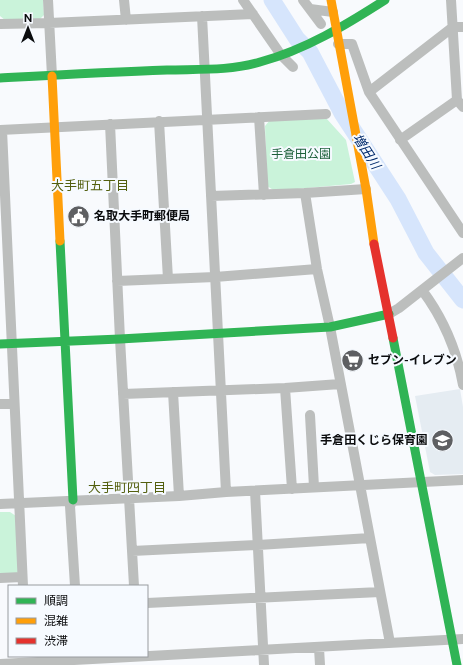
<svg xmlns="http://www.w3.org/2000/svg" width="463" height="665" viewBox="0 0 463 665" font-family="'Public Sans','Noto Sans JP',sans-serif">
<rect width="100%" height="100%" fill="#f8fafd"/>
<path fill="#e5ecf2" d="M460,389L463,407V474L435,475L430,472L415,396Z"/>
<path fill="#caf3da" d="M0,0H43L44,15L40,19L5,20L0,16Z
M326,118L346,140L355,182L351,184L275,191L267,186L265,126L270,120Z
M0,512H10L16,516L19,571L16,574L0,575Z"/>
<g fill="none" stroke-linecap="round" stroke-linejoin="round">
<path stroke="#d6e5fc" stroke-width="17" d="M272,0L297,39L310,52L342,113L398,199L426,253L463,300"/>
<path stroke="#bcbebd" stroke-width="10" d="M48,0L52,76
M124,0L126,20
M243,0L281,55L293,67
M303,0L321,24
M451,0L457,100L463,107
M310,9L333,12
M202,16L226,492
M0,24L49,23L253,14
M338,44H352L369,92L463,233
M369,92L453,27H463
M259,117L264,195
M159,121L168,279
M110,124L120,339L134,586
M0,130L326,114
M2,130L23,586
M400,140L457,100
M305,193L317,269L330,327L390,643
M211,196L305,193L366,189
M117,281L215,277L317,269
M422,290C443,318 457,351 463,385
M389,314L399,308L463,258
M285,388L292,489
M173,392L179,496
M123,394L285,388L340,384
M0,404H14
M310,415L314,487
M255,491L264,665
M73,500L70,506L75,586
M0,504L179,496L226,492L463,480
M132,551L258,545L370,538
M0,578L22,577
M147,603L380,592
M319,648L320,665
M0,664L463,639"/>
<path stroke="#30b455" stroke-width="9" d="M0,78C56,75 111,72 167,70C198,69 230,71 260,62C305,50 346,25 385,0
M60,241L73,500
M393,338L457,665
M0,344L120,339L330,327L389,314"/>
<path stroke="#ff9f0a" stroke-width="9" d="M331,0L366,189L374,244
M52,76L60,241"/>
<path stroke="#e5322d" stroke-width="9" d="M374,244L393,338"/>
</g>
<defs>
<symbol id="civic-disc" viewBox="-11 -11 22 22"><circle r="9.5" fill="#5e5f62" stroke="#f6faff"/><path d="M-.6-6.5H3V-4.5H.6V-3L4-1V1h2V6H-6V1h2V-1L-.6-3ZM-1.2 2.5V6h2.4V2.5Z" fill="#fff"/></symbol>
<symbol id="supermarket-disc" viewBox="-11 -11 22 22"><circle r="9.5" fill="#5e5f62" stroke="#f6faff"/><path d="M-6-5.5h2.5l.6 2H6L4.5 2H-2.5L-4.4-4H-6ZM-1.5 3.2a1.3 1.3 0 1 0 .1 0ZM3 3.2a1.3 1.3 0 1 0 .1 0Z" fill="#fff"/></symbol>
<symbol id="school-disc" viewBox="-11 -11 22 22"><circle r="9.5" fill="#5e5f62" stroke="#f6faff"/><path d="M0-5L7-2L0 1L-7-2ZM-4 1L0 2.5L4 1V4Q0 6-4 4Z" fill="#fff"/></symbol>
</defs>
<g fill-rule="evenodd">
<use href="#civic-disc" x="66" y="204" width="25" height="25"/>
<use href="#supermarket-disc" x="340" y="348" width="25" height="25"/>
<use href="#school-disc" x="430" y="428" width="25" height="25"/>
</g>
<g text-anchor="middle" stroke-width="4" stroke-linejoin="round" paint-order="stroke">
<g font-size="12" fill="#1b5f3a" stroke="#f6faff">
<text x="301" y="158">手倉田公園</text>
</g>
<g font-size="12" font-weight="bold" fill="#0b0c0e" stroke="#f6faff" text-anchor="start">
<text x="94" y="220">名取大手町郵便局</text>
<text x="368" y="364">セブン-イレブン</text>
<text x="428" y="444" text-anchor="end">手倉田くじら保育園</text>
</g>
<g font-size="13" font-style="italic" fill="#002a6c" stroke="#f6faff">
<text transform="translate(367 151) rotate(57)" y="5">増田川</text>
</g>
<g font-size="13" fill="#535f0e" stroke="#f6faff">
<text x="90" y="190">大手町五丁目</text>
<text x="127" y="492">大手町四丁目</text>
</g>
</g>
<rect x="8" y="585" width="140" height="72" fill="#f6faff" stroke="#989b9f"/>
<rect x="16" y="598" width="20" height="6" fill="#30b455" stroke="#989b9f"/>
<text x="44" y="605" font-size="12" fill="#0b0c0e">順調</text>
<rect x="16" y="618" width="20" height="6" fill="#ff9f0a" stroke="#989b9f"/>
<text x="44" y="625" font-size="12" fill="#0b0c0e">混雑</text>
<rect x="16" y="638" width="20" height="6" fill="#e5322d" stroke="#989b9f"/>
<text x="44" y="645" font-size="12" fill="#0b0c0e">渋滞</text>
<g transform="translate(28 28)" stroke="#f6faff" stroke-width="3" paint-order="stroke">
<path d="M0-3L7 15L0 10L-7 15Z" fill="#0b0c0e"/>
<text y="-6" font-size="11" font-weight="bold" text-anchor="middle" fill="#0b0c0e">N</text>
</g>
</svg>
